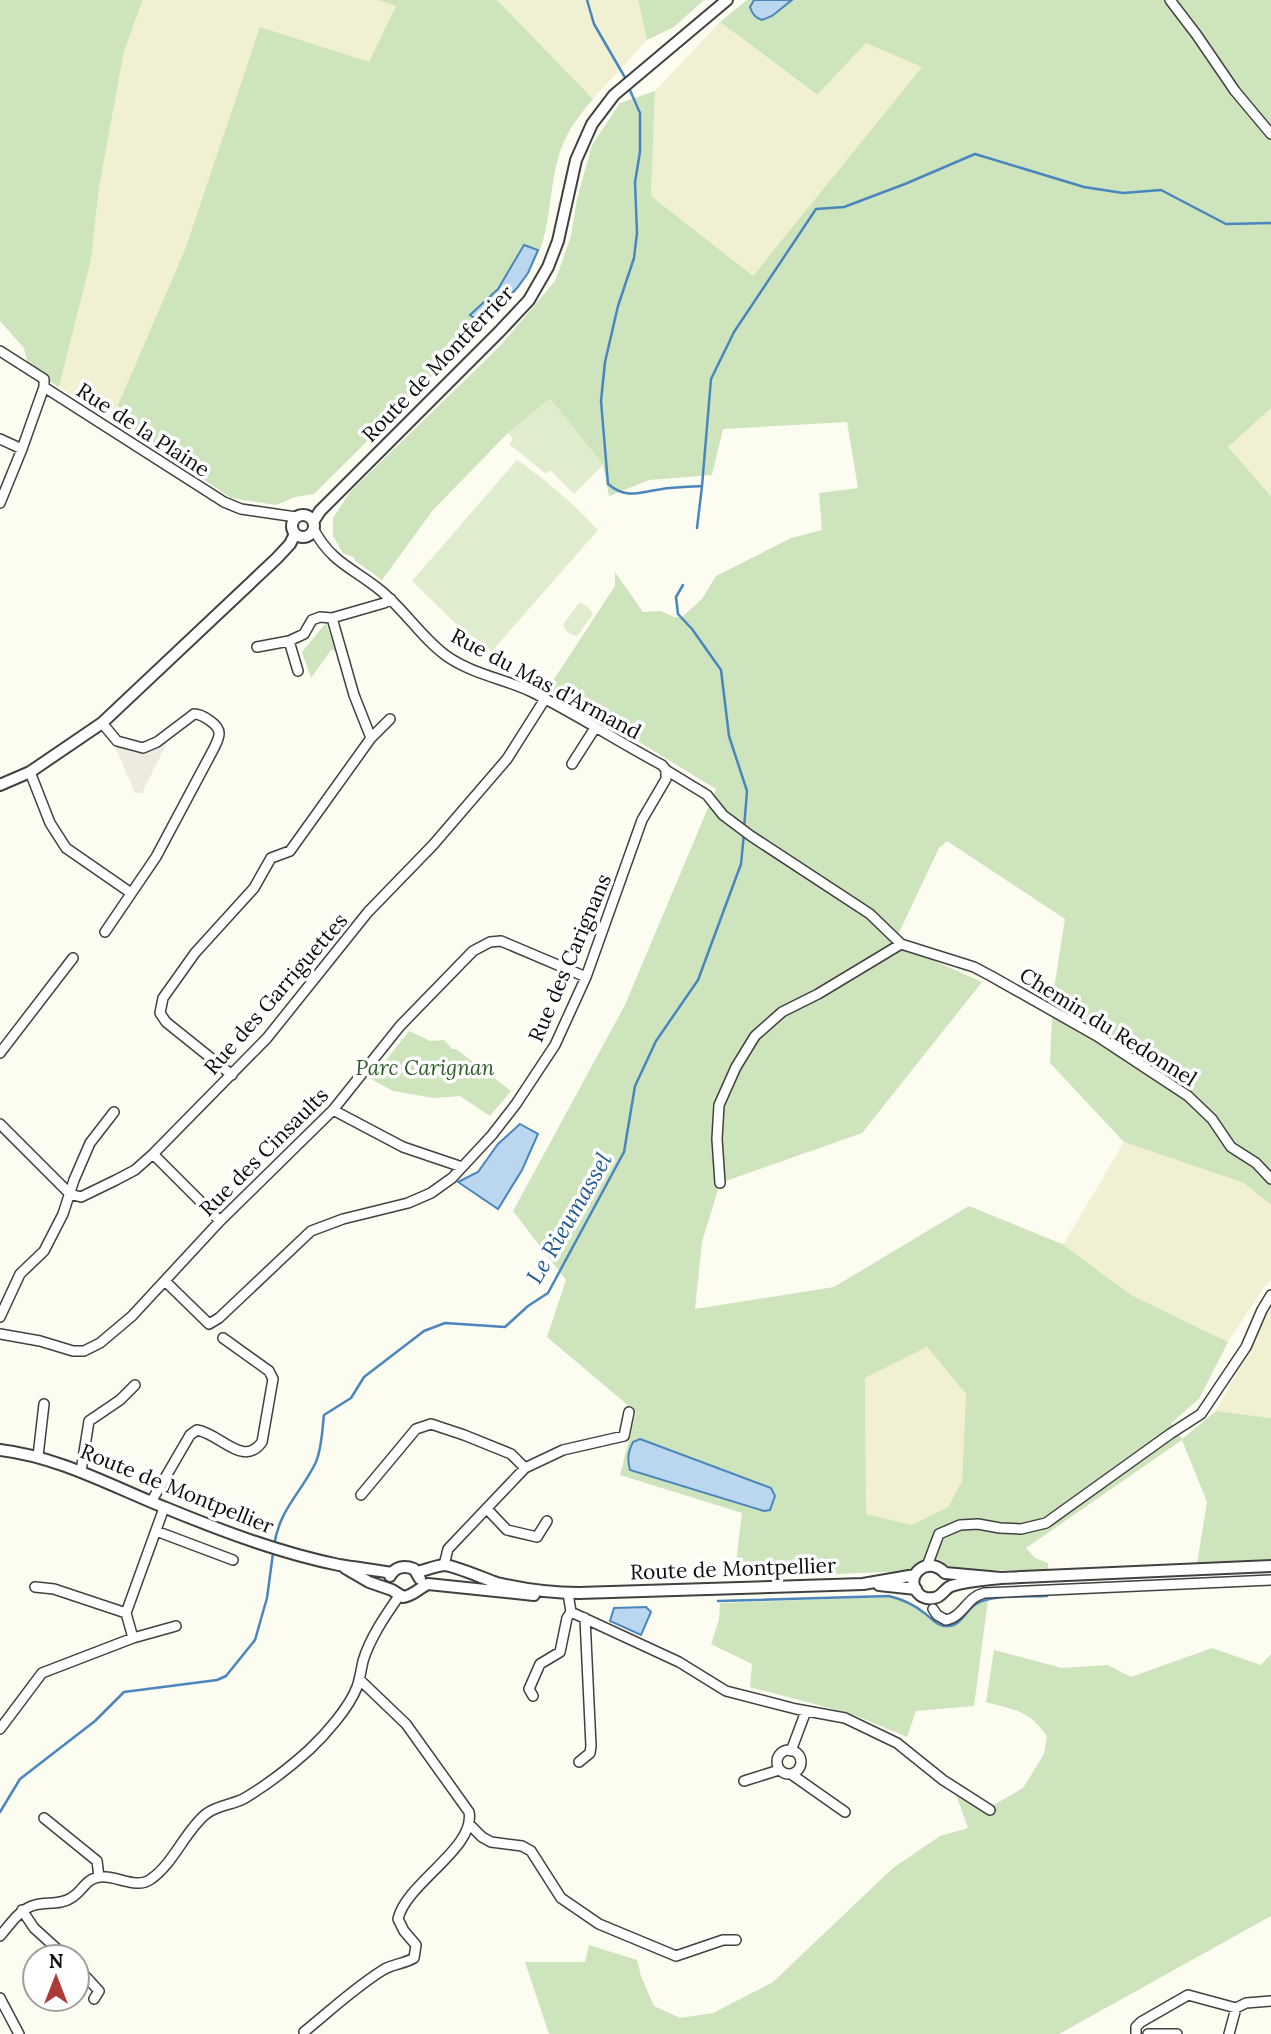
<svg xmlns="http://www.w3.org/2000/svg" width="1271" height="2034" viewBox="0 0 1271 2034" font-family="Lora,serif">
<rect width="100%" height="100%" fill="#fdfcf0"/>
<path fill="#f1f0d3" d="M143,0H378L396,6L370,62L186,247L112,419L59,387L91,260L99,188L124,51Z
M497,0H638L647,40L593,99Z
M720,22L816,95L866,42L923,66L753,277L651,196L655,91Z
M1271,408V496L1227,447Z
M1124,1142L1244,1183L1271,1205V1280L1264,1287L1228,1342L1131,1295L1063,1245Z
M1271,1302V1418L1216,1411L1255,1338L1264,1312Z
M927,1347L966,1394L962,1481L948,1507L911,1525L866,1515L865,1378Z"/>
<path fill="#cee4bd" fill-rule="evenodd" d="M0,0H143L124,51L99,188L91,260L59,387L29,369L24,348L0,321Z
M378,0H497L593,99C581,113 570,127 563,144C550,175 552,212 542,244C535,264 524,279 513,296L314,494L295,497L276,505L231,498L112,419L186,247L260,27L369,62L396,6Z
M638,0H704L674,27L647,40Z
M747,0H1271V408L1228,447L1271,496V1205L1244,1183L1124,1142L1050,1063L1053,995L1065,919L947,841L939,848L894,943L982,982L862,1133L720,1183L702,1242L695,1309L834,1287L969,1206L1062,1244L1131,1295L1228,1342L1199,1399L1171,1423L1182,1439L1216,1411L1271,1418V1559L1197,1563L1207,1502L1182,1440L1026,1548L1035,1558L1048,1563V1570H958L946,1565L938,1559L923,1561L912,1571L734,1578L742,1513L620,1475L636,1412L547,1337L566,1280L513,1211L625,1005L716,789L608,723L547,690L615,586V572L643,612L661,611L674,617H682L702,599L716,576L791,538L822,530L819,493L858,488L847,422L723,429L712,475L649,480L609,496L603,465L550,399L508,433L433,510L382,580L354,560L355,558L343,553L333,536V518L350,492L501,345L555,281L571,236L577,199L592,145L620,103L655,91L651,196L753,276L922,67L866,43L817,95L720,22ZM927,1347L966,1394L962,1481L948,1507L911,1525L866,1514L865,1378Z
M326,623L335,650H331L311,678L302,652Z
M409,1031L430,1041L444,1040L452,1049H456L511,1091L490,1116L460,1096L434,1098L393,1091L371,1079Z
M888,1597L900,1599L926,1614L939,1626L944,1627H952L959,1623L976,1604L988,1600L974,1706L916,1711L907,1737L852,1714L750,1687L752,1664L711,1644L719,1620L720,1603Z
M1212,1648L1261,1665L1271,1654V1916L1059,2034H549L525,1962H585L589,1945L637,1960L641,1976L654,2006L680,2018L713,2013L773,1982L893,1868L940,1836L968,1828L957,1797L966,1790L992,1806L1023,1788L1044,1754L1047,1736C1027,1709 1017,1711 986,1702L994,1650L1062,1668L1108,1665L1131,1677Z"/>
<path fill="#dfecce" d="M550,399L603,465L574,494L550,470L546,474L509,444L513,439L508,433Z
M517,460C547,481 573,503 598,530L492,651L457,625L412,581Z
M579,603C584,603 591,609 593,614L577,636C572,636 564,630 563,625Z"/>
<path fill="#edeadf" d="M169,739L142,793H135L115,746L135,753H147L156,749Z"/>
<path fill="#bbd7ef" stroke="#4a86bd" stroke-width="2" d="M754,0H792L772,16L762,20C755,18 752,14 750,7Z
M524,245L538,250L528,273L517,288L482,324L470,315L498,289Z
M520,1124L538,1134L522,1170L498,1209L458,1182L478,1172L498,1144Z
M640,1439L771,1488L775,1496L770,1510L764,1511L630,1470C627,1459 628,1452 633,1442Z
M646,1607L651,1612L641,1635L610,1621L614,1608Z"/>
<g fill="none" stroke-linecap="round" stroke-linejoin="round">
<path stroke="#4a86bd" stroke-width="2.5" d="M587,0L594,24L627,81
M629,88L640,113V152L635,182L637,233L634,258L618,306L605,362L601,401L608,484C627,500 640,492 662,489C675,487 689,487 702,486L697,528
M702,486L711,379L734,332L816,209L844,207L905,184L975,154L1084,187L1123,193L1161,190L1226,224L1271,223
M683,585L676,597L678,614L692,629L721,670L729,736L747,791L744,828
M274,1546C279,1510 300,1494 315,1464C322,1450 322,1430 324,1415L351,1398L364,1377L424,1331L445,1323L505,1327L528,1306L548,1293L624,1152L635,1086L656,1041L698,980L741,864L744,834
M718,1601L889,1596C901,1599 913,1604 923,1612C931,1617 936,1626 946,1626C961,1627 965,1611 976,1604C991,1594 1029,1597 1047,1596
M0,1812L20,1779L95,1721L124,1692L217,1680L226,1676L255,1640L267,1598L273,1553"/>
<defs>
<path id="minor" d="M1170,0L1196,34L1235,91L1271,134
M0,351L44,379V387L224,502L241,509L296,517
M0,439L22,449
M0,503L22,449L44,387
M314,530C332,563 353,568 380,590C405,610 423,640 448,657C475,675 505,679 532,692C576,714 619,742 662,765L666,770L707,795L723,815L751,836L870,914L901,944L974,967L991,976L1097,1036L1188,1096L1212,1119L1231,1147L1256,1163L1271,1179
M332,618L354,695L371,738
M289,641L298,671
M257,647L289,641L304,634L312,620L320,617L332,618L384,603L391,599
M102,723L117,741L143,748L157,742L194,714C202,714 220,725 219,734C219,739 215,746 213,750L156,857L105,932
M572,764L595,728
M30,772L50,823L66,848L131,893
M0,1053L73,958
M232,1075L166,1022L160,1013L163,998L195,953L254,888L271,858L290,851L371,738L390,719
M333,1110L403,1147L462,1167
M0,1124L70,1194
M153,1154L220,1221
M720,1183L717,1139L719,1105L736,1067L755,1036L782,1012L818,994L901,944
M70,1194L81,1197L116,1180L135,1170L153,1154L267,1038L368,912L433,845L507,759L545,699
M165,1281L209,1324L219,1318L311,1231L343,1219L408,1203L431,1193L452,1178L492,1135L516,1104L555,1045L586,977L642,820L666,779V770
M0,1317L20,1274L44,1251L63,1214L74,1180L90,1143L114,1112
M0,1334L40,1341L73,1351H84L100,1343L132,1316L220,1221L333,1110L400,1026L473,951L490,942L501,941L586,977
M38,1456L44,1404
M81,1471L89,1421L120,1400L135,1385
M361,1495L416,1429L431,1424L464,1435L511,1454L525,1468
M151,1502L190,1435L197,1430C221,1434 243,1468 262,1442L273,1379L269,1371L223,1338
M487,1509L507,1530L537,1537L547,1521
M156,1531L233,1560
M444,1565L448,1549L525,1468L563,1450L624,1436L629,1412
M927,1566L939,1534L960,1525L978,1524L1000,1528L1021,1529L1046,1523L1170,1434L1201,1414L1246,1347L1262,1310L1271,1295
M35,1587L54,1589L126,1613
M568,1593L571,1612
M933,1609L937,1615L946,1620C963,1617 967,1597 984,1593L1271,1580
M571,1612L679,1662L726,1691L796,1709L845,1718L897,1743L943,1780L990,1810
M133,1638L126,1613L164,1508
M533,1696L529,1689L540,1664L560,1652L567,1618L571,1612
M0,1729L42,1673L133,1638L176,1626
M777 1762a12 12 0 1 1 24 0a12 12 0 1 1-24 0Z
M791,1751L806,1711
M579,1762L590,1753L591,1746L585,1618
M791,1774L845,1812
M744,1781L779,1770
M44,1818L97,1861L99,1877
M470,1825L482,1837L491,1842L522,1846L531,1851L561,1898L599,1924L676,1956L723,1940H736
M22,1910L34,1928L66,1957
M0,1936C10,1925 19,1909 35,1905C46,1902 61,1905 71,1898C82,1892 86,1878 100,1877C116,1875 136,1890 151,1879C174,1863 185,1831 206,1814C217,1805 233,1805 245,1798C267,1785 290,1767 309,1750C325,1735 349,1708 357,1687C360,1679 361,1670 363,1661C370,1638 385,1616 399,1596
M77,1967L99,1991L94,1999
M0,1998L19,2034
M304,2032C330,2011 354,1988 383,1970C392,1964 404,1964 414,1958L416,1945L404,1931L398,1919C406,1883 476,1848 469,1812L406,1724L359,1679
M1136,2034V2027L1141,2022L1188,1995L1236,2008L1246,2003L1271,2001
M1148,2034H1177
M1229,2034L1236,2008"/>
<path id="tertiary" d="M292 526a11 11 0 1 1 22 0a11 11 0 1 1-22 0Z
M313,522L320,511L500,331L529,300L548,267L558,241L576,160L592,124L614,95L727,0
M0,785L30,772L102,723L277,558L290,544L295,534
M0,1450C59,1457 111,1486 166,1508C222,1531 280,1553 339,1565C357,1568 375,1570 392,1573
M345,1568L369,1582L392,1590L403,1597C413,1596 419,1588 428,1584L534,1595
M417,1572C426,1570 435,1566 444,1565C453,1565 485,1579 497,1583C522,1589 552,1593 579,1593L863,1584L915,1575
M390,1576C395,1567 404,1565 414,1569L420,1579
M1001,1578L945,1573C927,1554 903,1577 918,1593C922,1598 928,1599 934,1598C942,1597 944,1589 951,1586C967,1581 984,1580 1001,1578L1271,1566
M879,1585L916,1589"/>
</defs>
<use href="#minor" stroke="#414141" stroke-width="12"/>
<use href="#tertiary" stroke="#414141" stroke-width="14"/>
<use href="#minor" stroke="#fff" stroke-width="9"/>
<use href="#tertiary" stroke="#fff" stroke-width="10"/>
</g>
<g text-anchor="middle" stroke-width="7" stroke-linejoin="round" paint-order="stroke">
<g font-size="21" fill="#0e0e0e" stroke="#fff">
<text transform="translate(438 364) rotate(-46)" y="7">Route de Montferrier</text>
<text transform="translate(143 430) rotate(33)" y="7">Rue de la Plaine</text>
<text transform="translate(546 684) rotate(28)" y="7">Rue du Mas d'Armand</text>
<text transform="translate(570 958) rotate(-67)" y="7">Rue des Carignans</text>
<text transform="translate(276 994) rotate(-49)" y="7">Rue des Garriguettes</text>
<text transform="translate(1108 1027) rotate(32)" y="7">Chemin du Redonnel</text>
<text transform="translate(264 1152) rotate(-45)" y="7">Rue des Cinsaults</text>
<text transform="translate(177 1489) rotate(22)" y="7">Route de Montpellier</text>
<text transform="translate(733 1569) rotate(-2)" y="7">Route de Montpellier</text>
</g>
<g font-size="21" font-style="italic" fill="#2d5e26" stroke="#fff">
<text x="425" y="1075">Parc Carignan</text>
</g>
<g font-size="23" font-style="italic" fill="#265a91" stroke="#fff">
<text transform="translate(569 1218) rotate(-60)" y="8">Le Rieumassel</text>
</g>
</g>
<g transform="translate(56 1978)"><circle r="33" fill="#ffffff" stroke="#9f9f9f" stroke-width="2"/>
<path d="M0-5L12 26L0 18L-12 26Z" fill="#ad3a36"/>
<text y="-10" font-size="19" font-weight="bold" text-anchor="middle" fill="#0e0e0e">N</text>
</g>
</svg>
